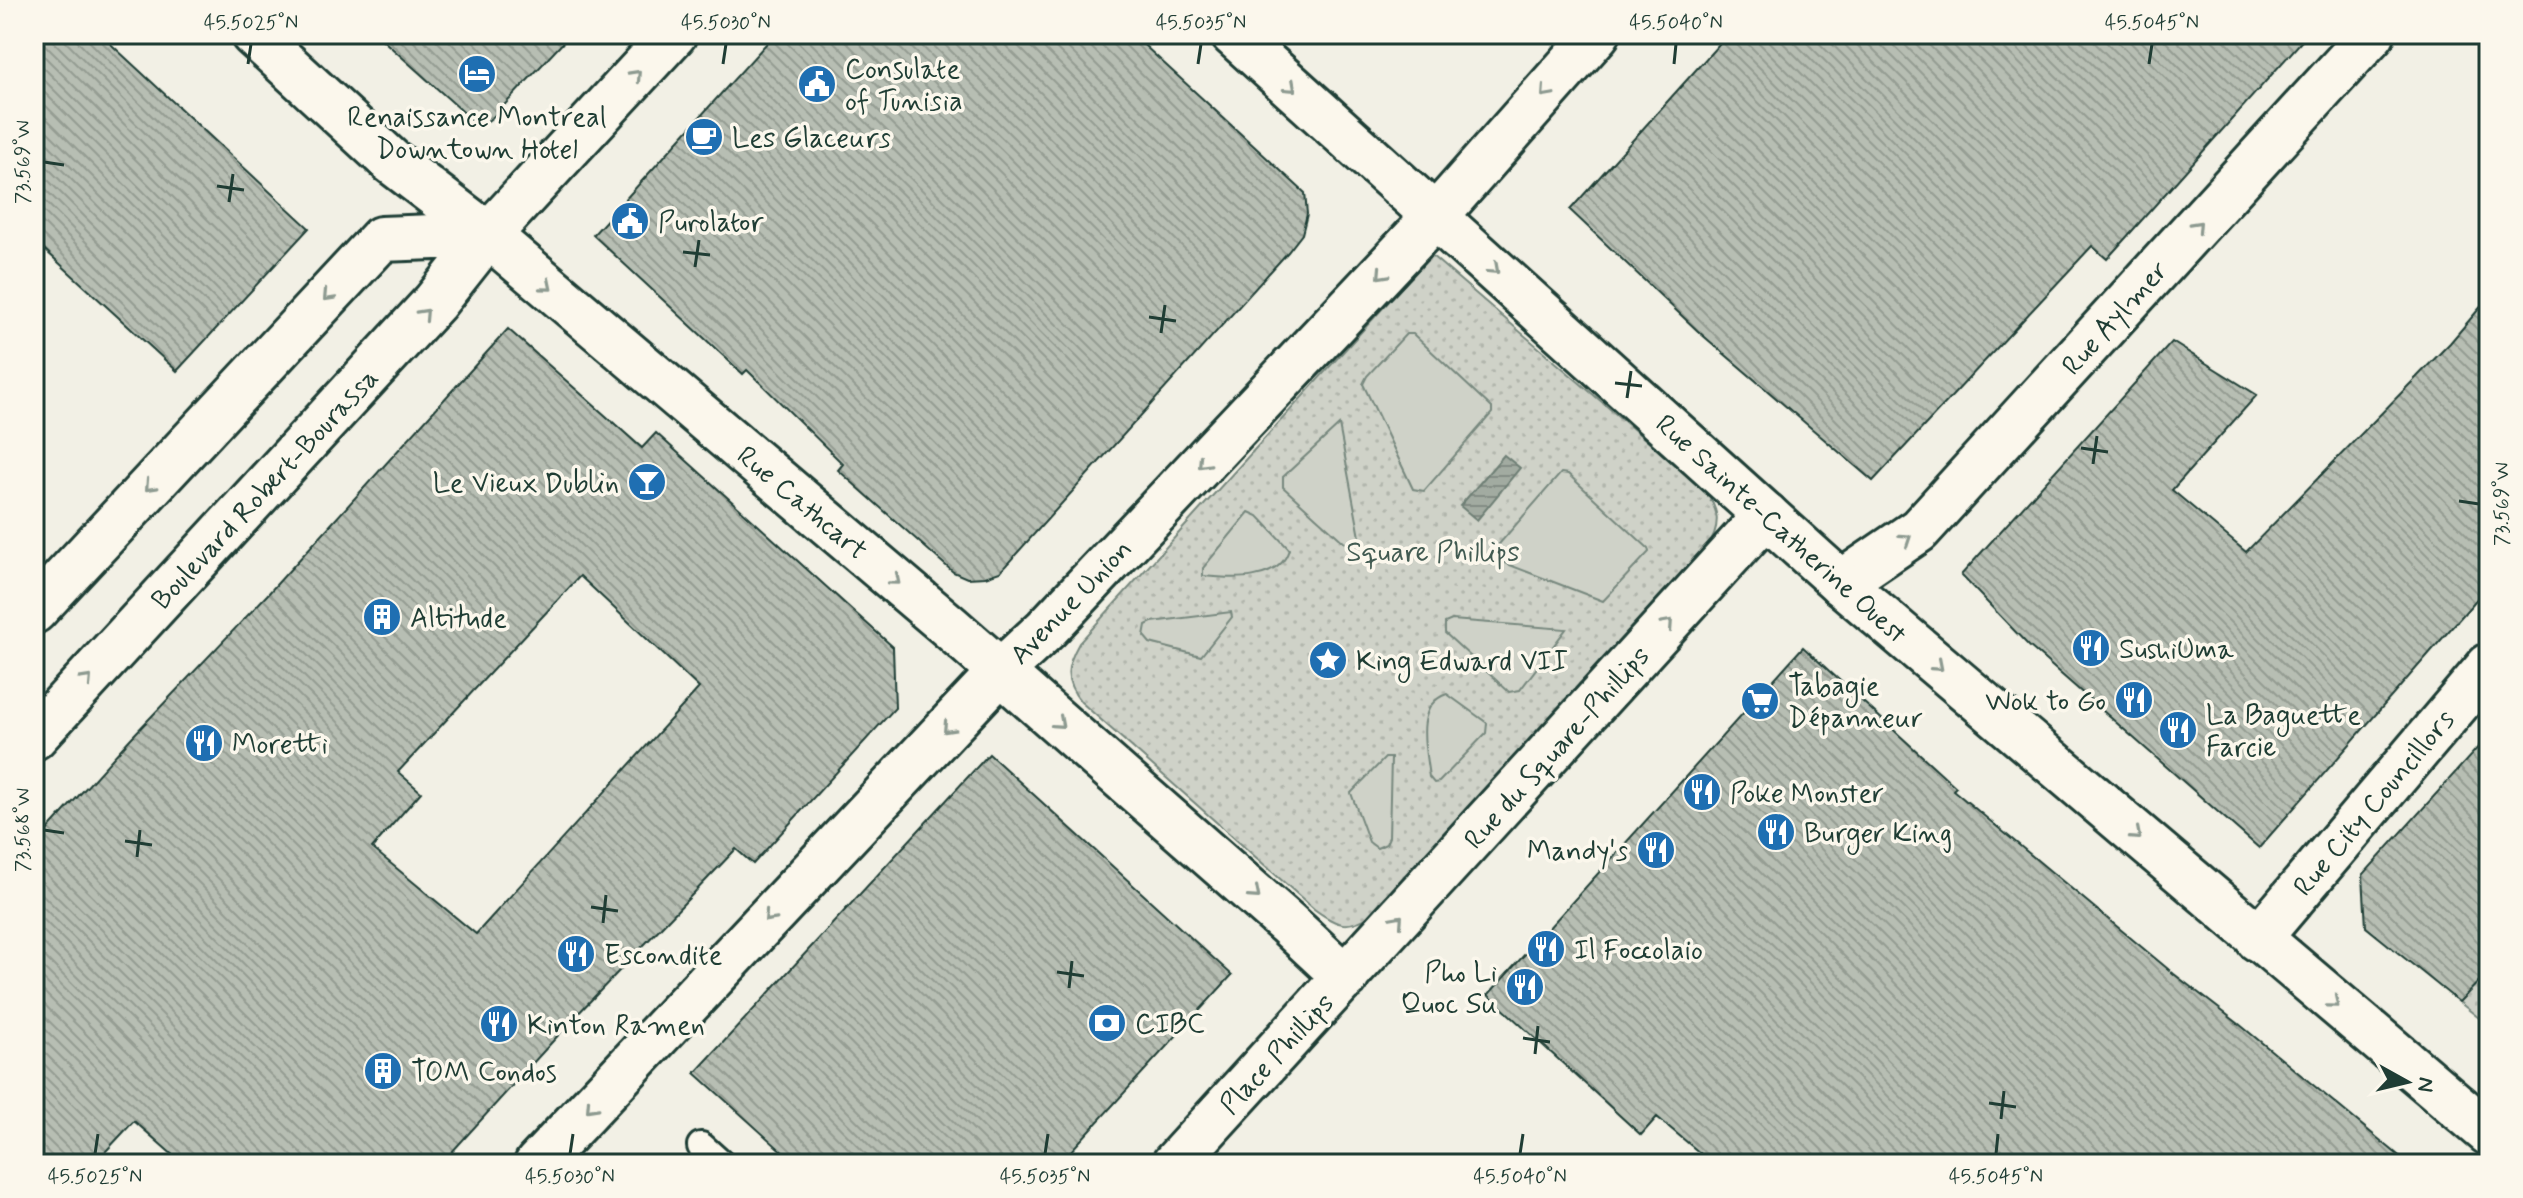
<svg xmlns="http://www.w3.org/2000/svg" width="2523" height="1198" viewBox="0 0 2523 1198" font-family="Mynerve,sans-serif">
<defs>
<pattern id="park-dots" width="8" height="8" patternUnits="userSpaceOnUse" patternTransform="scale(2)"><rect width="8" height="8" fill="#cfd2c8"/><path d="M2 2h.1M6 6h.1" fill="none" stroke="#b1b5ac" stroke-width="1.8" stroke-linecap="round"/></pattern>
<pattern id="water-rules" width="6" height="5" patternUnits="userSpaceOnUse" patternTransform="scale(2)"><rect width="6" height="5" fill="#a2aba1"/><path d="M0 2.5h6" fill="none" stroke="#838c84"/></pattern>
<pattern id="building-back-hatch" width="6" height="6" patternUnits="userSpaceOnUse" patternTransform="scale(2)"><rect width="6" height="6" fill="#b7beb3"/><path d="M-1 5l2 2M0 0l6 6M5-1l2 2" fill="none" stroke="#949c92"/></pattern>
</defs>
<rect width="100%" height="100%" fill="#f2f0e5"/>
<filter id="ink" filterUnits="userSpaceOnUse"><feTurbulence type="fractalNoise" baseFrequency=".0125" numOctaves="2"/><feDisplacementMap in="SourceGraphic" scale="16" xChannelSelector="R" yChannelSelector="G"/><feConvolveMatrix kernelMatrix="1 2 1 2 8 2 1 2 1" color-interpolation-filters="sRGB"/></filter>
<g filter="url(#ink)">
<path fill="url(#park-dots)" stroke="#77887e" stroke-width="2" d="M1431,255L1703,489C1719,508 1722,525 1707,547L1375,913C1348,930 1339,927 1314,909L1081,702C1063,680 1066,666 1079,643Z
M2489,971V1026L2459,1002Z"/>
<path fill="#cfd2c8" stroke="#77887e" stroke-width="2" d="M1406,334H1413L1492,408V413L1424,491L1413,489L1363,384L1367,376Z
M1339,425L1360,537L1358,544L1347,545L1283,487V477Z
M1561,473L1568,474L1648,548L1649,552L1603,601L1494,559L1493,551Z
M1249,512L1258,516L1289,549C1280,583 1231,579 1203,576V568Z
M1231,612L1232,617L1201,656L1150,643L1144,636L1146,625L1152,622Z
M1452,620L1566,629L1520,690L1509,692L1445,633V623Z
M1447,694L1487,723L1486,733L1439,782L1434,783L1429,777C1426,751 1413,705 1447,694Z
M1385,758H1391L1389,837L1386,844L1377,848L1369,842L1351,793Z"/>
<path fill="url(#water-rules)" stroke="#6e7f75" stroke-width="2" d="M1504,455L1520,468L1477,520L1460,506Z"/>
<path fill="url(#building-back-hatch)" stroke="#1f3d34" stroke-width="2" fill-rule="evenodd" d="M34,34H100L309,228L177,371L34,240Z
M376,34H571L494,116L480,127Z
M775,34H1132L1305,193L1307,214L1302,234L1288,252L1000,572L985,577L967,578L953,572L838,470L843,464L747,370L743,374L593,235Z
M1728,34H2308L2107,259L2092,246L1873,481L1700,333L1570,210Z
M2489,297V585L2259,848L2029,646L1961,575L2172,342L2257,395L2172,490L2246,552L2450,343Z
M508,329L642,448L656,433L893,647L895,708L753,864L736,849L573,1019L441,1164H183L134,1121L94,1164H34V845L131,738L267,595ZM580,576L699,688L476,934L372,848L421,792L398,772Z
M1803,647L1956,787L1953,790L2174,974L2239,1024L2409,1164H1713L1657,1117L1641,1135L1488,995Z
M2489,735V971L2459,1002L2366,927L2363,875Z
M989,754L1232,975L1059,1164H796L695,1073Z"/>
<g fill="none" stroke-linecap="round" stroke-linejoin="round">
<defs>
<path id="lane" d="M701,1146L721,1164"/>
<path id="street" d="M253,34L391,161L488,235L950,627L1287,923L1346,978
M1841,583L1919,530L2372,34
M2258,939L2489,666
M537,1164L1001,671L1046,629L1435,217L1597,34
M1174,1164L1766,515"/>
<path id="secondary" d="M1233,34L1841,583L2489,1133
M34,611L381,239L488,235
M34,737L435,302L488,235L674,34"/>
</defs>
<use href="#lane" stroke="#1f3d34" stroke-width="32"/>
<use href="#street" stroke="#1f3d34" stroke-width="50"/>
<use href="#secondary" stroke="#1f3d34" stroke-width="50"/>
<use href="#lane" stroke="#fbf7ec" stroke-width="26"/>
<use href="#street" stroke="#fbf7ec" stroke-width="44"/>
<use href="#secondary" stroke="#fbf7ec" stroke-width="44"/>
</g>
<defs><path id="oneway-chevron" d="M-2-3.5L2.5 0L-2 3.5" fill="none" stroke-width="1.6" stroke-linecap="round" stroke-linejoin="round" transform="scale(2)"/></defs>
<g stroke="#8d9a90">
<use href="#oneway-chevron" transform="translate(636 75) rotate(-47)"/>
<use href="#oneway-chevron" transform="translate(1291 87) rotate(42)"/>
<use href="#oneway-chevron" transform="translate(1546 92) rotate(132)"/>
<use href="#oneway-chevron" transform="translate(2197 226) rotate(-47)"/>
<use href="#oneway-chevron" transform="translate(1494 269) rotate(42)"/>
<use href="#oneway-chevron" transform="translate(1382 274) rotate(133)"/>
<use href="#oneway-chevron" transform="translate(547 286) rotate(40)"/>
<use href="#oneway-chevron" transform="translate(328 296) rotate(133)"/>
<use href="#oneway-chevron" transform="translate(424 314) rotate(-47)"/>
<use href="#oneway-chevron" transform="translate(1203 463) rotate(133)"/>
<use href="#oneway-chevron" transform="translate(150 486) rotate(133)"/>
<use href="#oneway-chevron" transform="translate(1906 539) rotate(-34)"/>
<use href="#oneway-chevron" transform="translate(895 580) rotate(40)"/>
<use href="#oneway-chevron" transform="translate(1668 624) rotate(-48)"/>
<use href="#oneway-chevron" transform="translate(1938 666) rotate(41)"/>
<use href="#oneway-chevron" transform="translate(87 680) rotate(-47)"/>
<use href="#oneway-chevron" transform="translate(1059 723) rotate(41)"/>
<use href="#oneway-chevron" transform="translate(948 728) rotate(133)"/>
<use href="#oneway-chevron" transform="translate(2136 835) rotate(41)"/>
<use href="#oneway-chevron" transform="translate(1255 894) rotate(41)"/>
<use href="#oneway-chevron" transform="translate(769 917) rotate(133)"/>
<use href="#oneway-chevron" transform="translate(1398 920) rotate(-48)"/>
<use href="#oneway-chevron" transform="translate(2334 1003) rotate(40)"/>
<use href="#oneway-chevron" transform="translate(591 1107) rotate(133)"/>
</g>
</g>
<path fill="none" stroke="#1f3d34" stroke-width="3" d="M248,64L251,44M723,64L726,44M1198,64L1201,44M1674,64L1676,44M2149,64L2152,44M44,162L64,165M217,186L244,190M229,202L233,174M683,252L710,255M695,267L699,240M1149,317L1176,321M1161,333L1165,305M1615,383L1642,386M1627,398L1631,371M2081,448L2108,452M2093,464L2097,436M2459,501L2479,504M44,830L64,833M125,841L152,845M137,857L140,830M591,907L618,911M603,923L606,895M1057,972L1084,976M1069,988L1072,961M1523,1038L1550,1042M1535,1054L1538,1026M1989,1103L2016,1107M2001,1119L2004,1091M95,1154L98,1134M570,1154L573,1134M1045,1154L1048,1134M1520,1154L1523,1134M1996,1154L1998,1134"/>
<defs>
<symbol id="hotel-disc" viewBox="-11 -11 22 22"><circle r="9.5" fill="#1f6fb2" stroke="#fbf7ec"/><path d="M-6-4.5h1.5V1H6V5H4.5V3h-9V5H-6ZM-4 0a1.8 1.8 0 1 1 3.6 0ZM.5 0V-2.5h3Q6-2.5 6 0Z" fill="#fff"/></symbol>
<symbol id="civic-disc" viewBox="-11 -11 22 22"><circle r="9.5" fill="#1f6fb2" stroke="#fbf7ec"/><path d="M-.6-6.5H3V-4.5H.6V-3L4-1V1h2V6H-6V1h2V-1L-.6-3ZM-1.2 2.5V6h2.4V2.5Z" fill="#fff"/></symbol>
<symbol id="cafe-disc" viewBox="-11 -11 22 22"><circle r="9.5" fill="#1f6fb2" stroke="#fbf7ec"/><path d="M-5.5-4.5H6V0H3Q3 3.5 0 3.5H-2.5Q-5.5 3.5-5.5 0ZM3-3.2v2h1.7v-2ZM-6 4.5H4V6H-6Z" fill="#fff"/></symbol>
<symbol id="bar-disc" viewBox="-11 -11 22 22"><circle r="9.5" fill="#1f6fb2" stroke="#fbf7ec"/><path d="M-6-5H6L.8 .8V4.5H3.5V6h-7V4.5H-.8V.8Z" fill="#fff"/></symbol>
<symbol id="building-disc" viewBox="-11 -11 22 22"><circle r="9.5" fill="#1f6fb2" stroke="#fbf7ec"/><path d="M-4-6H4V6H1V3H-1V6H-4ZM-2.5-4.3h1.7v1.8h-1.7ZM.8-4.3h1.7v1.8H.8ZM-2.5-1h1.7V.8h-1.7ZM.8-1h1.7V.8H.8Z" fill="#fff"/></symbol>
<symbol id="restaurant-disc" viewBox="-11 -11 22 22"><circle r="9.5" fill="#1f6fb2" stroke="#fbf7ec"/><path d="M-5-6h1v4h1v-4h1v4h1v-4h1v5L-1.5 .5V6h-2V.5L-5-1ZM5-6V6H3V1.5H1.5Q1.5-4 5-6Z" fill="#fff"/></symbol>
<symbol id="sight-disc" viewBox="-11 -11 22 22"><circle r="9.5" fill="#1f6fb2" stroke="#fbf7ec"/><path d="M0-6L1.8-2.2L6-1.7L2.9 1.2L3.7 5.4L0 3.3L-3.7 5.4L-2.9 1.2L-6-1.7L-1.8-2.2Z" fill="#fff"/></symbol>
<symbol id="supermarket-disc" viewBox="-11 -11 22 22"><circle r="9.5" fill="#1f6fb2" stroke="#fbf7ec"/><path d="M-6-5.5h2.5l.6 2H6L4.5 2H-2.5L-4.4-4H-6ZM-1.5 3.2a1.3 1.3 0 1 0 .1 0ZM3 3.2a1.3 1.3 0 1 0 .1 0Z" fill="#fff"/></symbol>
<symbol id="bank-disc" viewBox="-11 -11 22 22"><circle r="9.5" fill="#1f6fb2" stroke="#fbf7ec"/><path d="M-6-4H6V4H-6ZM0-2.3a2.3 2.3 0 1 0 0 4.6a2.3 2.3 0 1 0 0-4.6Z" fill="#fff"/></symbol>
</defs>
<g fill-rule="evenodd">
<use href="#hotel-disc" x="455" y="52" width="44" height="44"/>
<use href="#civic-disc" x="795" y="62" width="44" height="44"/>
<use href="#cafe-disc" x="682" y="115" width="44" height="44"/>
<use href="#civic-disc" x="608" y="199" width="44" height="44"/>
<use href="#bar-disc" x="625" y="460" width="44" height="44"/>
<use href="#building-disc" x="360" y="595" width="44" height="44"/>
<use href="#restaurant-disc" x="2069" y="626" width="44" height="44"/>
<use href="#sight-disc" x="1306" y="638" width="44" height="44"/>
<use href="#restaurant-disc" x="2112" y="678" width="44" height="44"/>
<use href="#supermarket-disc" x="1738" y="679" width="44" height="44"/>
<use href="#restaurant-disc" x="2156" y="708" width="44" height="44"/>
<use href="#restaurant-disc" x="182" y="721" width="44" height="44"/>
<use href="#restaurant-disc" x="1680" y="770" width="44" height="44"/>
<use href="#restaurant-disc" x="1754" y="810" width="44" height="44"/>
<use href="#restaurant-disc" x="1634" y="828" width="44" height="44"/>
<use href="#restaurant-disc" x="1524" y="927" width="44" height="44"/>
<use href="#restaurant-disc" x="554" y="932" width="44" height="44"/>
<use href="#restaurant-disc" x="1503" y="965" width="44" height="44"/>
<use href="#bank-disc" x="1085" y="1001" width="44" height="44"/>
<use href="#restaurant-disc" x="477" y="1002" width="44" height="44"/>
<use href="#building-disc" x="361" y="1049" width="44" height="44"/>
</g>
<g text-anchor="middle" stroke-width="7" stroke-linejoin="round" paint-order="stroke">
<g font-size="28" fill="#1f3d34" stroke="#fbf7ec" text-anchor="start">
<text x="845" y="78">Consulate<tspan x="845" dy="32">of Tunisia</tspan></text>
<text x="477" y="126" text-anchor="middle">Renaissance Montreal<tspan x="477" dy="32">Downtown Hotel</tspan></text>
<text x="732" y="147">Les Glaceurs</text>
<text x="658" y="231">Purolator</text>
<text x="619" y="492" text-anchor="end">Le Vieux Dublin</text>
<text x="410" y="627">Altitude</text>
<text x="2119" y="658">SushiUma</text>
<text x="1356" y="670">King Edward VII</text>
<text x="1788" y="695">Tabagie<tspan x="1788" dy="32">Dépanneur</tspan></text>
<text x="2106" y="710" text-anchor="end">Wok to Go</text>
<text x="2206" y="724">La Baguette<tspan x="2206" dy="32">Farcie</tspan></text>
<text x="232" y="753">Moretti</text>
<text x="1730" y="802">Poke Monster</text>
<text x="1804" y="842">Burger King</text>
<text x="1628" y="860" text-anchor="end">Mandy's</text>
<text x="1574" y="959">Il Foccolaio</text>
<text x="604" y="964">Escondite</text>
<text x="1497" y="981" text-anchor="end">Pho Li<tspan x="1497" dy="32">Quoc Su</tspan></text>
<text x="1135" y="1033">CIBC</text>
<text x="527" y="1034">Kinton Ramen</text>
<text x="411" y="1081">TOM Condos</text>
</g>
<g font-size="28" fill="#1f3d34" stroke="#fbf7ec">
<text transform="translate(2114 317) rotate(-48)" y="10">Rue Aylmer</text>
<text transform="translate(264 488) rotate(-47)" y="10">Boulevard Robert-Bourassa</text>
<text transform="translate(803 502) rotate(40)" y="10">Rue Cathcart</text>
<text transform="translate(1782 528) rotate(42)" y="10">Rue Sainte-Catherine Ouest</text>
<text transform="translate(1070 601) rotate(-46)" y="10">Avenue Union</text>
<text transform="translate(1556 747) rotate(-48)" y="10">Rue du Square-Phillips</text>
<text transform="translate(2373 802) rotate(-50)" y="10">Rue City Councillors</text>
<text transform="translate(1276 1053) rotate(-47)" y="10">Place Phillips</text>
</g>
<g font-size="28" fill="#425b52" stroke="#fbf7ec">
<text x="1433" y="561">Square Phillips</text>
</g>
</g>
<rect width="2523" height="1198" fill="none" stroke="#fbf7ec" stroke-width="88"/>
<g transform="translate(2407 1082) rotate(98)" stroke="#fbf7ec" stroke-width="6" paint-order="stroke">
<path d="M0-6L14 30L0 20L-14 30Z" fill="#1f3d34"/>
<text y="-12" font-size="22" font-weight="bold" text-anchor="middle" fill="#1f3d34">N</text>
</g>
<rect x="44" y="44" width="2435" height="1110" fill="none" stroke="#1f3d34" stroke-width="3"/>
<g font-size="20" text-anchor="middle" fill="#1f3d34">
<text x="251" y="29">45.5025°N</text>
<text x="726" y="29">45.5030°N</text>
<text x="1201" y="29">45.5035°N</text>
<text x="1676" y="29">45.5040°N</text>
<text x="2152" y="29">45.5045°N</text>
<text transform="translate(22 162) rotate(-90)" y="7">73.569°W</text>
<text transform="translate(2501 504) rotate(-90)" y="7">73.569°W</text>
<text transform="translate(22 830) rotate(-90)" y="7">73.568°W</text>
<text x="95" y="1183">45.5025°N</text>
<text x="570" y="1183">45.5030°N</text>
<text x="1045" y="1183">45.5035°N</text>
<text x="1520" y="1183">45.5040°N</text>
<text x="1996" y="1183">45.5045°N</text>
</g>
</svg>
